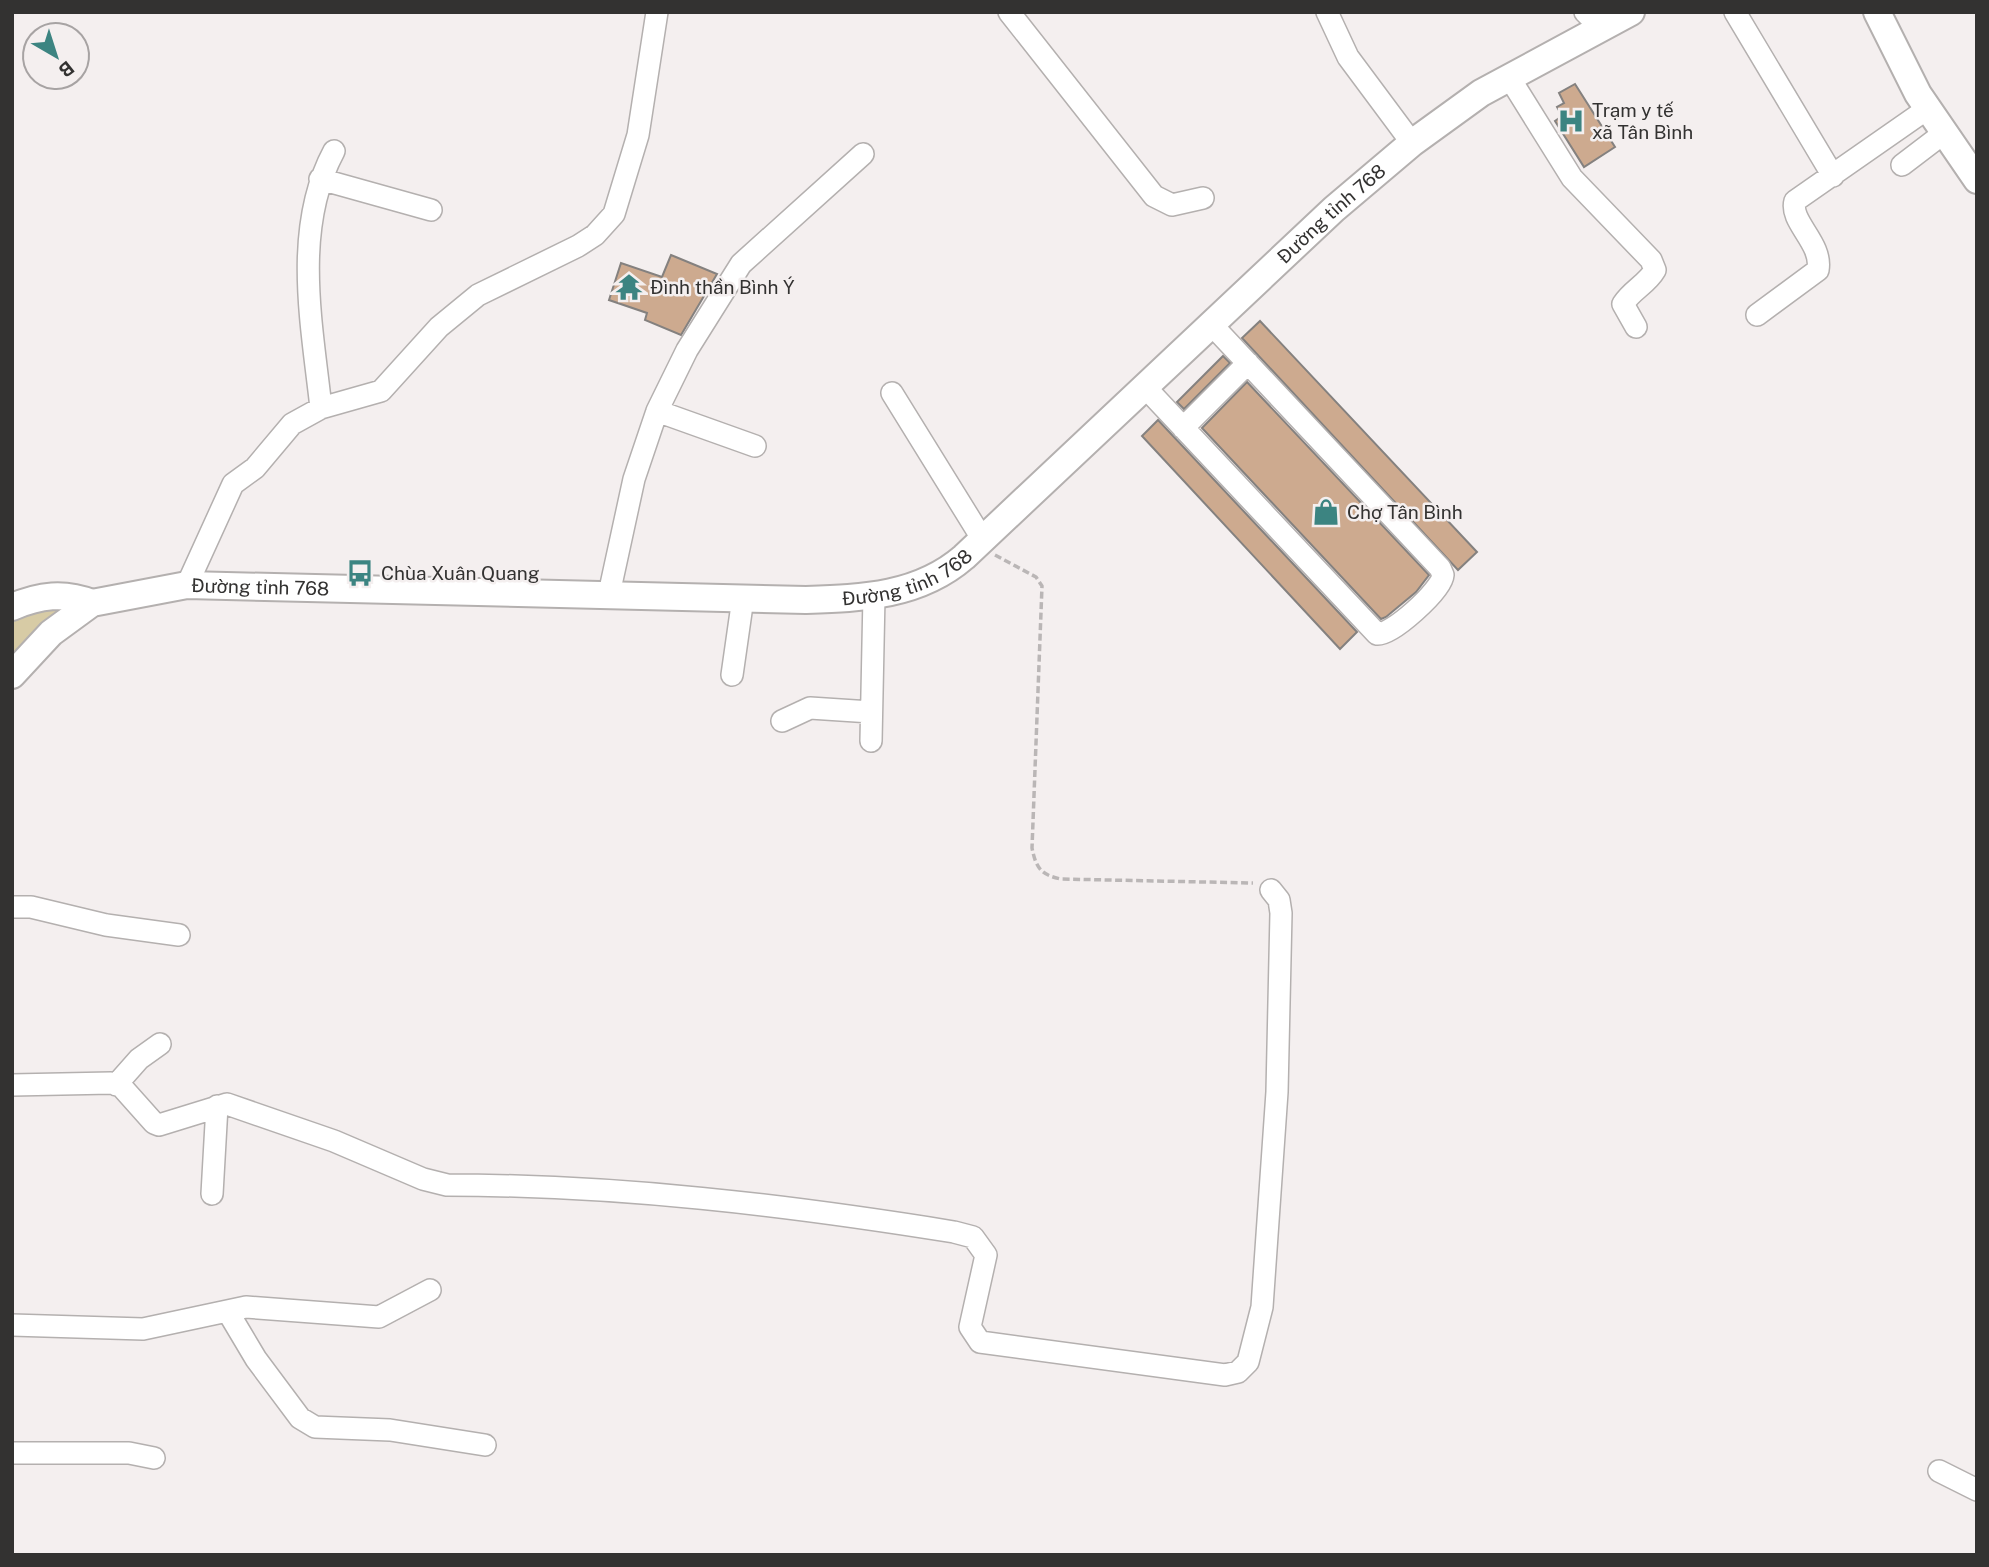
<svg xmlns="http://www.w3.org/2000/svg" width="1989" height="1567" viewBox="0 0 1989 1567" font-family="'Public Sans',sans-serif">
<rect width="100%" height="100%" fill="#f4efef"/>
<path fill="#d7cba5" d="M70,606L12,658V617L25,611Z"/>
<path fill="#cdaa8f" stroke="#84817f" stroke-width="2" d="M1575,84L1615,147L1584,167L1555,121L1562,116L1557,107L1564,103L1559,93Z
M671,255L717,274L681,335L645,320L647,313L609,300L621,263L662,277Z
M1260,321L1477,552L1458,570L1242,338Z
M1223,356L1230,363L1184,409L1177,402Z
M1247,382L1429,575L1416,592L1386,617L1381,619L1202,428Z
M1158,420L1357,632L1340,649L1142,436Z"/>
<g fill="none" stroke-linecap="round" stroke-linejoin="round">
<defs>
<path id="minor" d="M1009,12L1154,196L1172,205L1203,198
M1327,12L1348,57L1412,143
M1585,12L1600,27
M1735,12L1833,176
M1509,77L1572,178L1651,260L1655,270C1647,284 1632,290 1623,304L1636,327
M1902,165L1944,133
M320,179L431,210
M1757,315L1818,270C1823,243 1789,222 1795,201L1927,109
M1145,387L1377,634C1391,636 1442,590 1443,575L1440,568L1211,324
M892,393L983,540
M321,408C312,325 292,229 334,151
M657,411L687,350L741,264L863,154
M1183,428L1248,363
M187,585L233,484L255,468L292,424L321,408L381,391L439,327L478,295L578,246L595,235L614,214L638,135L657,12
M609,594L634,479L657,411L755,446
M732,675L743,598
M782,721L810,708L871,712
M871,741L874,596
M12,907H31L106,925L179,935
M12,1085L111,1083L121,1086L154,1123L159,1125L227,1104L334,1141L423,1179L447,1185C618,1185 786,1205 954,1232L973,1237L986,1255L970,1327L980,1342L1225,1375L1238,1372L1248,1362L1262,1307L1277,1092L1281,913L1279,900L1271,890
M116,1085L139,1059L160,1044
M212,1194L217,1106
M228,1312L256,1359L300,1418L315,1427L390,1430L485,1445
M12,1325L143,1329L246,1307L379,1317L430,1290
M12,1453H129L154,1458
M1939,1471L1977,1490"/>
<g id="major">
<path d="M1877,12L1918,94L1977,180"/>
<path d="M12,607C40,595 64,592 92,603"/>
<path id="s1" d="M12,675L51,633L92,603L187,585L806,600C863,598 919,596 964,557L1334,209L1412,143L1481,93L1631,12"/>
</g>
</defs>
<use href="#minor" stroke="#b4b0af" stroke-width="24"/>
<use href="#major" stroke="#b4b0af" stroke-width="30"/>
<path stroke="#bab6b6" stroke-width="3.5" stroke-dasharray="7 3.5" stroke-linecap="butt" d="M995,555L1036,577L1042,586L1032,848C1036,868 1041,875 1061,879L1253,883"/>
<use href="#minor" stroke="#fff" stroke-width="21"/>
<use href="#major" stroke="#fff" stroke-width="26"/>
</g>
<defs>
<symbol id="hospital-bare" viewBox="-9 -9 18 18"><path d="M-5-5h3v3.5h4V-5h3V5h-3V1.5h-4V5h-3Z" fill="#3c8481" stroke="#f4efef" stroke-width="2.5" paint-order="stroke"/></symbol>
<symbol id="temple-bare" viewBox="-9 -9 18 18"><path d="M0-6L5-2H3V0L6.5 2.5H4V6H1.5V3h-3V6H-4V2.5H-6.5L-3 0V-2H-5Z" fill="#3c8481" stroke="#f4efef" stroke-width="2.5" paint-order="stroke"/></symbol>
<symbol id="shop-bare" viewBox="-9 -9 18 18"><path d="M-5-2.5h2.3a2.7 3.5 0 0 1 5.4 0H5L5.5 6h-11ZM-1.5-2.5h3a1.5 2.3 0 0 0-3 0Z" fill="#3c8481" stroke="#f4efef" stroke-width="2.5" paint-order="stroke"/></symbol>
<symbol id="bus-bare" viewBox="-9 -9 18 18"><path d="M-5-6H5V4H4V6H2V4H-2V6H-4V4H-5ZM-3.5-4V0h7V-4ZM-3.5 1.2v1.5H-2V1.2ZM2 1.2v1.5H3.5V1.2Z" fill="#3c8481" stroke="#f4efef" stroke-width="2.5" paint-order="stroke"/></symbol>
</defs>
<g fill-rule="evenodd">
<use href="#hospital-bare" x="1552" y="102" width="38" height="38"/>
<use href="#temple-bare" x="610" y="268" width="38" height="38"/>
<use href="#shop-bare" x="1307" y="493" width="38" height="38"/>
<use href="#bus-bare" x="341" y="554" width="38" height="38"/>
</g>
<g text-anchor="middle" stroke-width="5" stroke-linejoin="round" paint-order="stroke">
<g font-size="19" fill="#333231" stroke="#f4efef" text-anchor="start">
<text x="1592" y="117">Trạm y tế<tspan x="1592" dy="22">xã Tân Bình</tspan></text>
<text x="650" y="294">Đình thần Bình Ý</text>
<text x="1347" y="519">Chợ Tân Bình</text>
<text x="381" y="580">Chùa Xuân Quang</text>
</g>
<g font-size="19" fill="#333231" stroke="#f4efef">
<text dy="7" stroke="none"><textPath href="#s1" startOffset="1494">Đường tỉnh 768</textPath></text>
<text dy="7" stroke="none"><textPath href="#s1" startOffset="929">Đường tỉnh 768</textPath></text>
<text dy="7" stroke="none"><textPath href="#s1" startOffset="278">Đường tỉnh 768</textPath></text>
</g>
</g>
<rect width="1989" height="1567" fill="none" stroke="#333231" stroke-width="28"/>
<g transform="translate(56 56) rotate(141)"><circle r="33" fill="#f4efef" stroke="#a7a3a3" stroke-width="2"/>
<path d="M0-5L12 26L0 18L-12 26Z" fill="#3c8481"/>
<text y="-10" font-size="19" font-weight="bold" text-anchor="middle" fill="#333231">B</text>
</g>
</svg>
